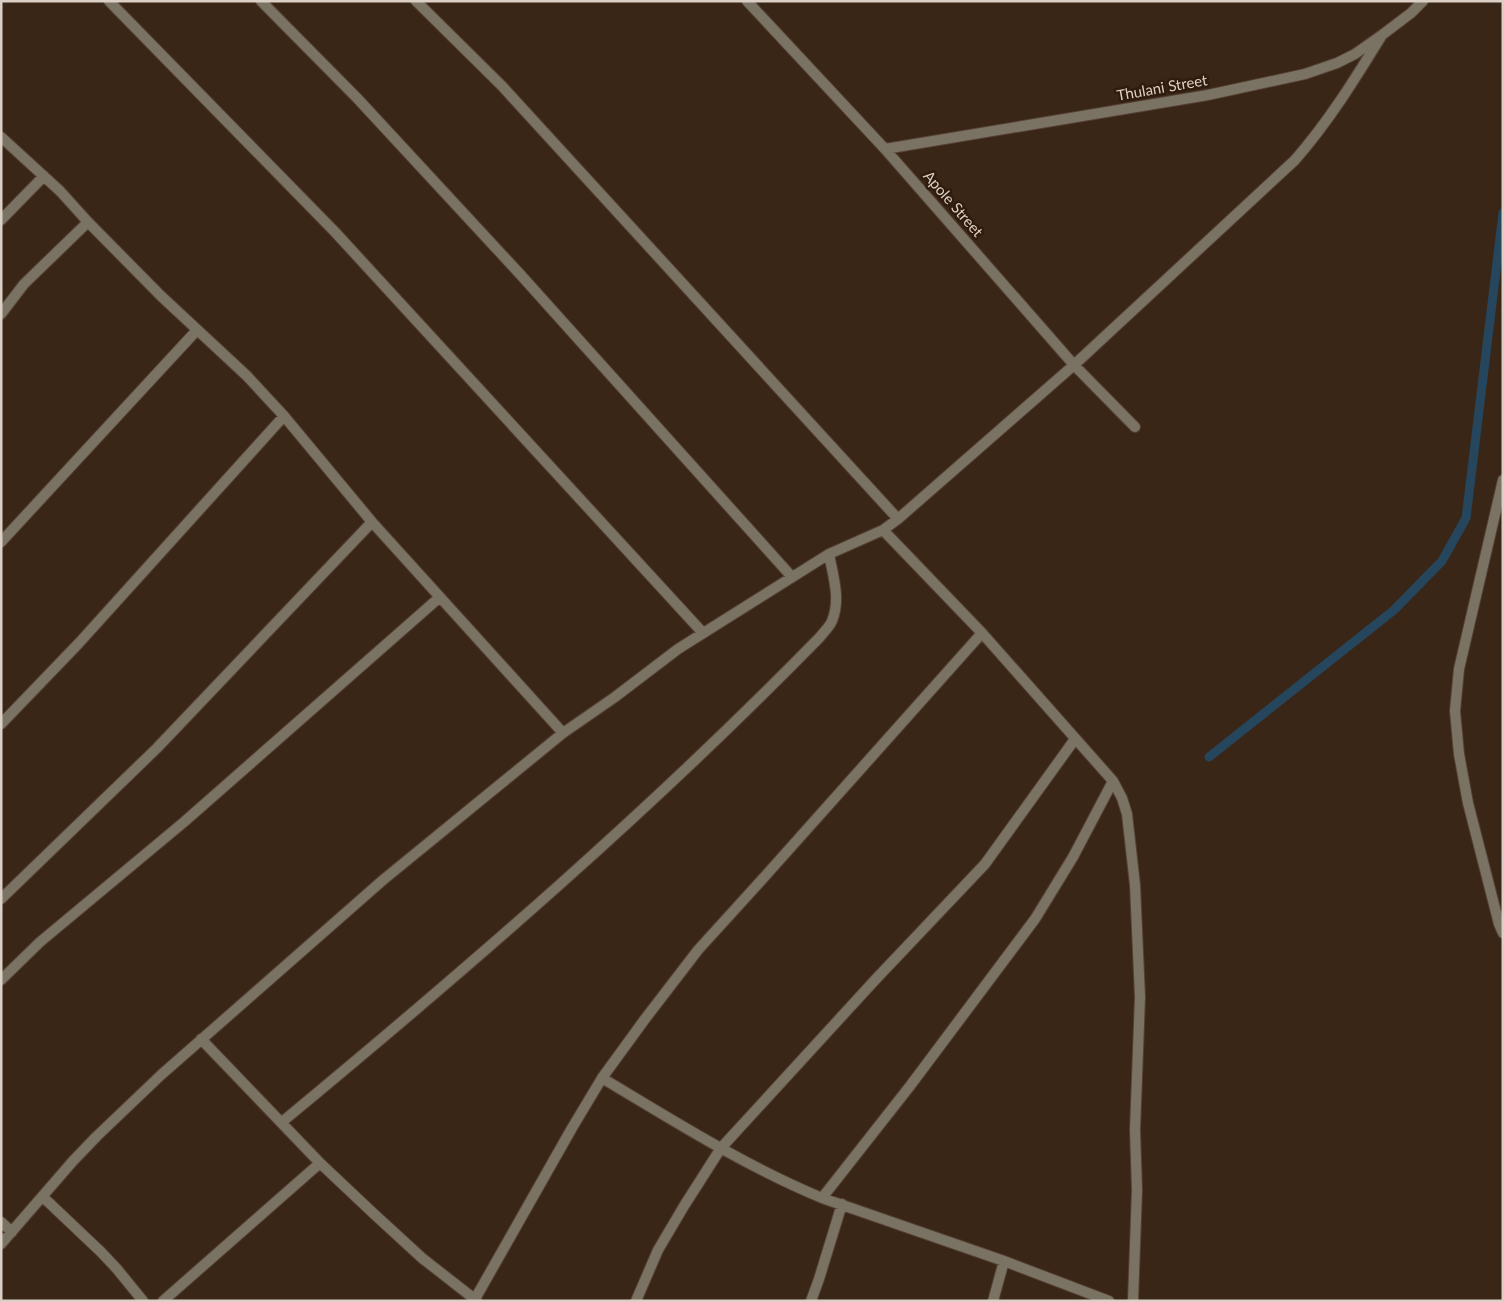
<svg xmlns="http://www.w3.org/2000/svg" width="1504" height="1302" viewBox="0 0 1504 1302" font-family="Lato,sans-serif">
<rect width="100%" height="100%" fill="#3a2617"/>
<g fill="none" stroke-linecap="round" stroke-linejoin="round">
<path stroke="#25465c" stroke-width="9" d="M1209,757L1394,610L1442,561L1466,518L1503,213"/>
<defs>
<path id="street" d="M109,1L335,232L703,633
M261,1L357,98L519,273L792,577
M416,1L502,86L898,519
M747,1L885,149L1074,365L1135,427
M1,137L60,191L88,222L161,296L247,376L284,416L372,522L563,733
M885,149L1208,95L1305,74L1337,63L1355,54L1382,35L1411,13L1423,1
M1,220L44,176
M1,314L24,284L88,222
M1503,480L1459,669L1455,711L1459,754L1468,803L1499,924L1503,933
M883,530L982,633L1113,781L1122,798L1127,814L1135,885L1140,997L1135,1130L1137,1190L1133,1301
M1,542L197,330
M1,724L79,643L284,416
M1,899L157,748L372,522
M1,980L40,942L184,822L440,597
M201,1039L320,1163L373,1213L422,1258L477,1301
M602,1078C674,1121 745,1166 822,1198L1004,1261L1109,1301
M282,1122C468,968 651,810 820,637C824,632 830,626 832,621C841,599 833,576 829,554
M43,1197L101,1252L117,1269L143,1301
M822,1198L910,1086L1035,919L1073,857L1113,781
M1,1222L12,1232
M1,1244L73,1161L97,1136L161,1075L383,880L563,733L615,697L678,649L829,554L883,530L898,519L1074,365L1295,160C1329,121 1355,79 1382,35
M475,1299L572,1128L602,1078L645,1019L698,950L767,874L982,633
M163,1301L320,1163
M636,1301L658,1250L684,1206L721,1148L875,980L985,864L1075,739
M811,1301L819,1279L842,1204
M993,1301L1004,1261"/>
</defs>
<use href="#street" stroke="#544133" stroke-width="12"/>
<use href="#street" stroke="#7a7364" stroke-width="10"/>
</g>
<g text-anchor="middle" stroke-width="5" stroke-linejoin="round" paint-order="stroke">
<g font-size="15" fill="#dccfc6" stroke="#2f1c0d">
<text transform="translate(1162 88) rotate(-10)" y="5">Thulani Street</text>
<text transform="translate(953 204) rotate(49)" y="5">Apole Street</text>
</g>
</g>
<rect width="1504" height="1302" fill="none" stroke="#dccfc6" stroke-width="5"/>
</svg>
